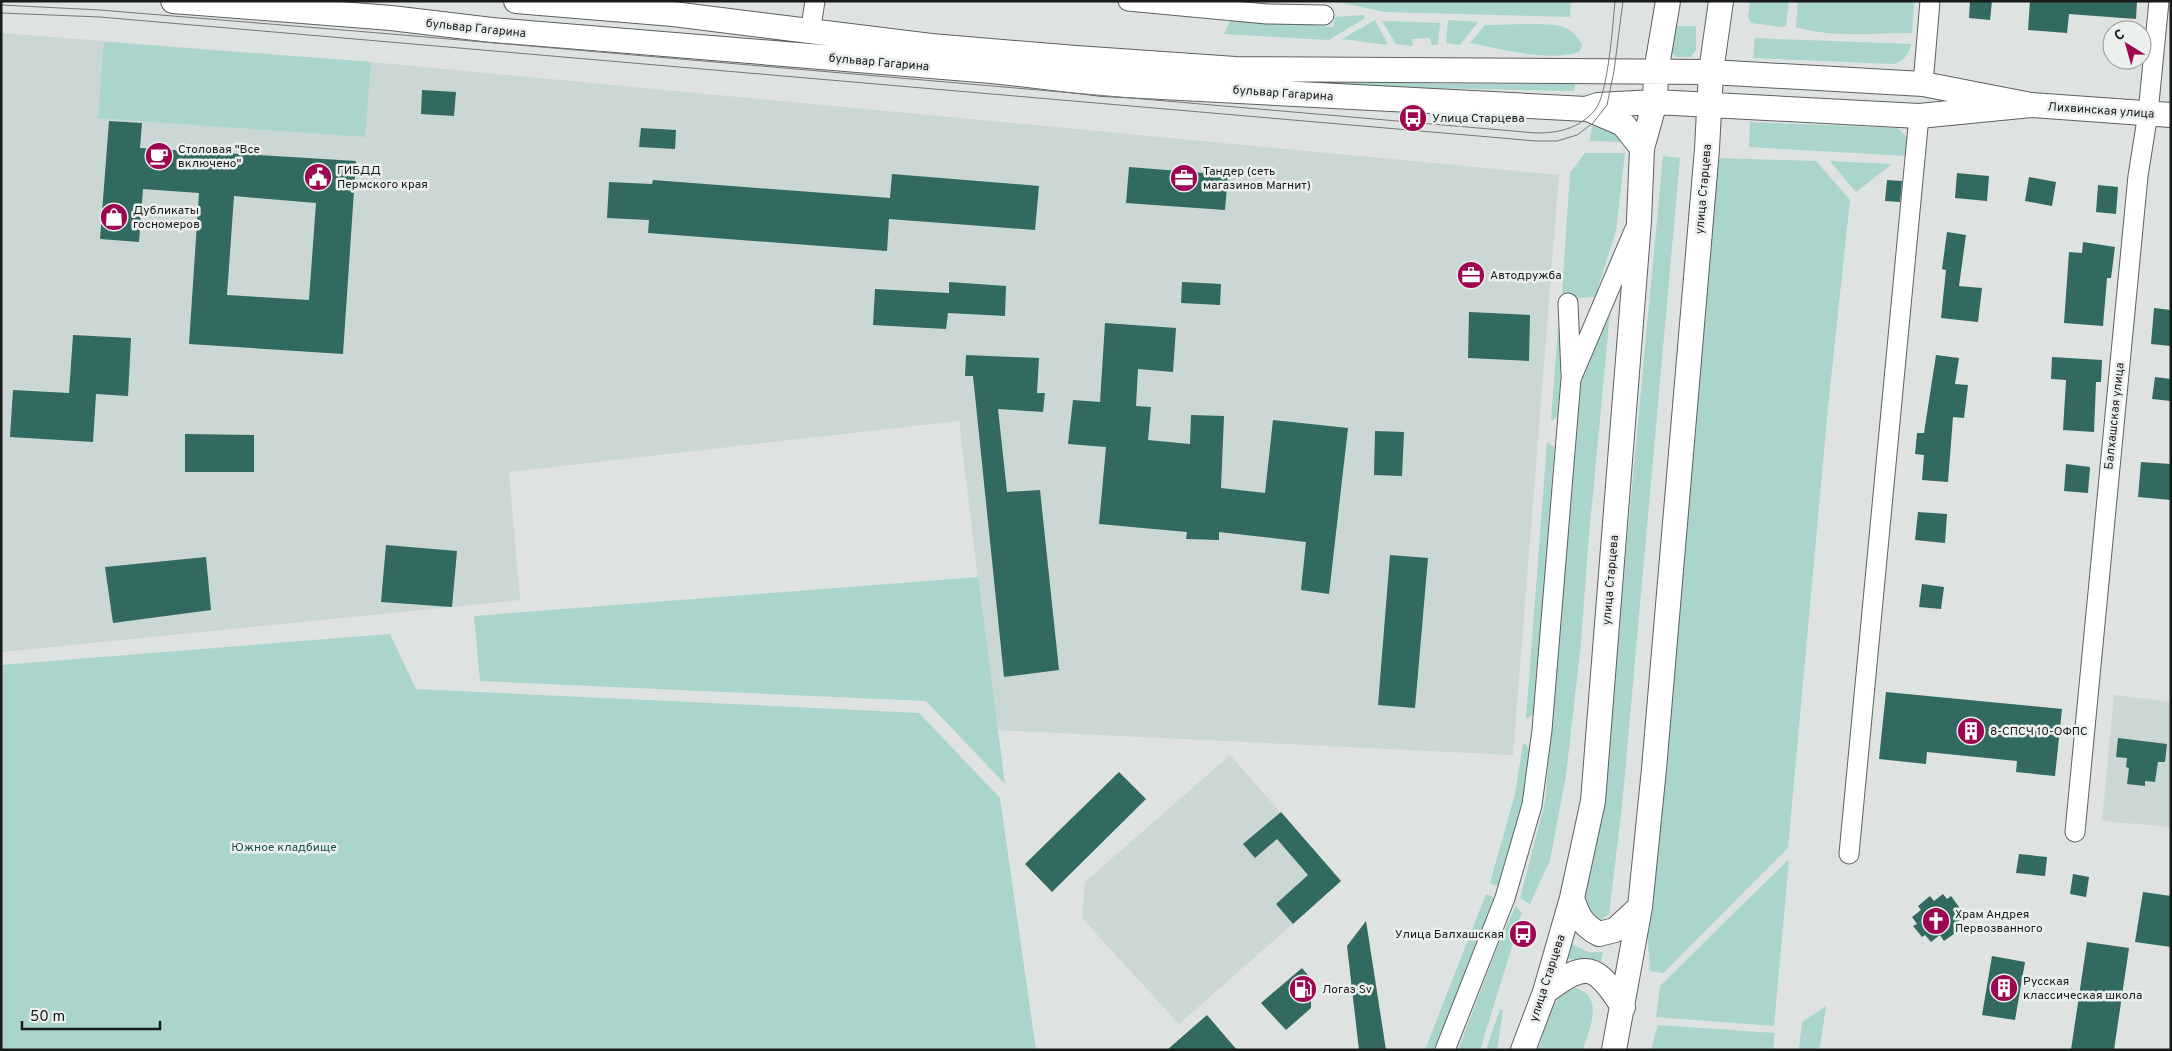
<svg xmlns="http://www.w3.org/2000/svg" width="2172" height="1051" viewBox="0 0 2172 1051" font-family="Overpass,sans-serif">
<rect width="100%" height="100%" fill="#dee2e1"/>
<path fill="#cad7d4" d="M1,33L371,62L1559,175L1513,755L996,730L959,421L509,472L520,600L2,652Z
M2114,695L2171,702V827L2102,821Z
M1230,755L1341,881L1179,1024L1082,918L1085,882Z"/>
<path fill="#a9d5cc" d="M1333,1H1571L1570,17L1385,12Z
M1750,1H1789L1786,26L1782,27L1751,23L1748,17Z
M1798,1H1914L1912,33C1877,33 1830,38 1796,27Z
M1363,15L1365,18L1329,40L1224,34L1231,18L1333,27L1335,17Z
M1375,20L1388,45L1342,39Z
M1448,20L1478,22L1460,45L1446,43Z
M1382,21L1440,23L1438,45H1432L1430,38L1412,39L1413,46L1396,44Z
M1485,25C1508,25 1538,22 1560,26C1570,28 1579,37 1582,46L1579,52C1547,62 1502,49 1470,43Z
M1673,26H1696V50L1691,57H1676L1670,52Z
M1755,38L1911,44C1909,54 1903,63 1892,64L1753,58Z
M104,42L371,62L365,137L98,118Z
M1234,77L1438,84H1575L1574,91L1327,86Z
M1750,122L1897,128C1909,136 1909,142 1907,156L1749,147Z
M1592,126C1605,127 1614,130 1621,142L1590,141Z
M1585,153H1625L1616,231L1595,297L1573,298L1564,297L1562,292L1570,173Z
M1663,156L1680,158L1622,806L1609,914L1601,920H1595L1581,907L1609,732Z
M1718,158L1816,161L1850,200L1828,407L1788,848L1663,973L1650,971L1646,915Z
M1830,161L1892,164L1856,192Z
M1607,310L1610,312L1588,546L1581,643L1566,775L1550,860L1530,904L1520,898L1545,802L1581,382Z
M1559,315L1563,318L1559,409L1557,417L1551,421Z
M1547,442L1554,447V453L1536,702L1534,714L1526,719Z
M978,577L1005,784L926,701L480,681L474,616Z
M390,634L416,689L919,713L1000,798L1036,1050H1V665Z
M1525,743L1531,752C1525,798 1514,842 1500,887L1490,883L1515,794L1523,744Z
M1789,859L1774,1026L1656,1017L1660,986Z
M1486,894L1495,898L1434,1050H1425Z
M1516,906L1522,913L1517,925L1514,924L1509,938L1514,940L1480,1050H1458L1502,935Z
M1572,944L1588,952H1603L1600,967L1584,959H1568Z
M1572,987C1606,995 1590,1026 1583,1050H1538C1546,1028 1550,997 1572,987Z
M1826,1006L1820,1047L1816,1050H1799L1802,1022Z
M1500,1009L1503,1010L1497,1050H1486Z
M1658,1025L1775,1033L1773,1050H1651Z"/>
<path fill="#326960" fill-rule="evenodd" d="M1970,1H1992L1990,20L1969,18Z
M2030,1H2137L2136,19L2069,14L2067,33L2028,30Z
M422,90L456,92L454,116L421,114Z
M109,121L142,123L140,148L356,161L343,354L189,344L199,193L143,189L139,242L100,239ZM234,196L316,203L309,300L227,295Z
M641,128L676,130L675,149L639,147Z
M1129,167L1228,175L1225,210L1126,203Z
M1957,173L1989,176L1987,201L1955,198Z
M892,174L1039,186L1035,230L889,219L887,251L648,233L649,220L607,218L609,182L652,184L653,180L890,198Z
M2029,177L2056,182L2052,206L2025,201Z
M1887,180L1902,181L1900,202L1885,201Z
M2098,185L2118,187L2116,214L2096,212Z
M1947,232L1966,235L1959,286L1982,288L1978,322L1941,318L1946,270L1942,269Z
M2083,242L2115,247L2111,278H2107L2103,326L2064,323L2069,252L2082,253Z
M949,282L1006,286L1005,316L948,313L946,329L873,325L875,289L949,293Z
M1182,282L1221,284L1220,305L1181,303Z
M2154,308L2171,310V346L2151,344Z
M1469,312L1530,315L1529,361L1468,358Z
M1105,323L1176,328L1173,372L1138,369L1136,406L1151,407L1148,440L1190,444L1191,415L1224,416L1221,488L1265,493L1273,420L1348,428L1329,594L1301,590L1306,542L1219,532V540L1186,539L1187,532L1099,524L1106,447L1068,444L1073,400L1100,402Z
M73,335L131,338L128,396L96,394L93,442L10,437L13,390L69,393Z
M966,355L1039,358L1037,393H1045L1043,412L998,409L1007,492L1040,490L1059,670L1004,677L973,376H965Z
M1936,355L1959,358L1955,384L1968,385L1964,418L1953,417L1948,482L1922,480L1924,455L1915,454L1917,433H1924Z
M2052,357L2102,360L2101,382H2096L2094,432L2063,430L2066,380L2051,379Z
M2155,377L2171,379V401L2152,399Z
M1375,431L1404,432L1402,476L1374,475Z
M185,434L254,435V472H185Z
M2141,462L2171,464V500L2138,497Z
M2066,464L2090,467L2088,493L2064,491Z
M1918,512L1947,514L1945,543L1915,540Z
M386,545L457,551L452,607L381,602Z
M1390,555L1428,558L1415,708L1378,705Z
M206,557L211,610L113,623L105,567Z
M1922,584L1944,587L1941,609L1919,607Z
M1886,692L2062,709L2055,776L2016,772L2017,761L1927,752L1926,764L1879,759Z
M2118,738L2167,744L2165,762H2158L2155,782L2145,781V786L2127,784L2129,768L2126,767L2127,758L2116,757Z
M1119,772L1146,799L1052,892L1025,864Z
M1281,812L1341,881L1293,924L1276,904L1308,875L1277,839L1255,858L1243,844Z
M2019,854L2047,857L2045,876L2016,873Z
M2073,874L2089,877L2086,897L2070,894Z
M2143,892L2171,896V947L2135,942Z
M1943,894L1947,899L1951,896L1959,907L1956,910L1962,918L1953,925L1958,931L1944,941L1940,935L1931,942L1925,935L1922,937L1913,926L1917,924L1912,917L1921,910L1918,906L1930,896L1934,901Z
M1366,921L1386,1050H1359L1347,946Z
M2087,942L2129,948L2114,1050H2071Z
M1992,956L2025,962L2015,1020L1982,1015Z
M1302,968L1311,979V1008L1286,1030L1261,1003Z
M1207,1015L1237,1050H1167Z"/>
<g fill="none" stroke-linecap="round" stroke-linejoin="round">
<defs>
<path id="minor" d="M1128,1L1267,14L1324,15
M810,33L815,1
M1923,84L1930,1
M1568,303L1571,374
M2075,832L2138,176L2148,113L2159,1
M1849,854L1919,116
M1445,1050L1505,898L1532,805L1542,730L1571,379L1634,231"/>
<path id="major" d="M173,1L391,18L492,30L992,71L1104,84L1586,109L1598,105L1655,102L1919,116L2031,105
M516,1L673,14L931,46L1076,58L1235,69L1711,72L1923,84L2031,105L2171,115
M1588,109L1623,124L1642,148
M1572,898C1578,916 1582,925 1599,934L1615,930L1640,907
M1545,992C1586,960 1596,964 1623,1007
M1523,1050L1545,992L1572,898L1593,801L1639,221L1642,148L1655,102L1656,72L1668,1
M1614,1050L1640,907L1654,769L1707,149L1711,72L1721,1"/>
</defs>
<use href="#minor" stroke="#5d605f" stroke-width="21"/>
<use href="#major" stroke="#5d605f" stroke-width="26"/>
<use href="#minor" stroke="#fff" stroke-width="19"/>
<use href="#major" stroke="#fff" stroke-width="24"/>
<path stroke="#757877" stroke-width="1" d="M1,5L100,10L391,34L1536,133C1558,133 1579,129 1595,110C1608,94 1613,24 1615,1
M1,13L100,17L1536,141H1557L1577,135L1593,123L1607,105L1614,71L1623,1"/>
</g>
<defs>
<symbol id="bus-disc" viewBox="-11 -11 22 22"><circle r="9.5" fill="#9d0650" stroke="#ebefee"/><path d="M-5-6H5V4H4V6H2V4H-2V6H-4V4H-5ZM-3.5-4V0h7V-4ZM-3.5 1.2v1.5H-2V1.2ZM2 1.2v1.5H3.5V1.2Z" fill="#fff"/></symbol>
<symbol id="cafe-disc" viewBox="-11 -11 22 22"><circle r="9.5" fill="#9d0650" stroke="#ebefee"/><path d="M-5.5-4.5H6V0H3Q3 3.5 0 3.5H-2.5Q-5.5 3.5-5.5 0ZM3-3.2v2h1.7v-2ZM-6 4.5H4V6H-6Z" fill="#fff"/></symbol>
<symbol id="civic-disc" viewBox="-11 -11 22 22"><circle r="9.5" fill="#9d0650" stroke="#ebefee"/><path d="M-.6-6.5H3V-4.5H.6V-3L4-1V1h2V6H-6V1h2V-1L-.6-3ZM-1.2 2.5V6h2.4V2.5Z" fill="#fff"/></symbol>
<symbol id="office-disc" viewBox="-11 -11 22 22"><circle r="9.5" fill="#9d0650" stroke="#ebefee"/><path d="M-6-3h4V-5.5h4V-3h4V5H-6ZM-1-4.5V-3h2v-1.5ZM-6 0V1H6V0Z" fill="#fff"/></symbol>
<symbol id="shop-disc" viewBox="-11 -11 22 22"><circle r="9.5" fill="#9d0650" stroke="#ebefee"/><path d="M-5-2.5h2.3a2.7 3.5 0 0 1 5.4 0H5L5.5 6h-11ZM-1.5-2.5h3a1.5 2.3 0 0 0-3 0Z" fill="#fff"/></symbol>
<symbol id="building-disc" viewBox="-11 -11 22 22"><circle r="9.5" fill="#9d0650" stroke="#ebefee"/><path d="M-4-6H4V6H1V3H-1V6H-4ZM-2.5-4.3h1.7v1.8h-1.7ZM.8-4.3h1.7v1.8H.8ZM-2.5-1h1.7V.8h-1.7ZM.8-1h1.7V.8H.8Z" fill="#fff"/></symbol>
<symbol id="church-disc" viewBox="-11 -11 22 22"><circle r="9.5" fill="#9d0650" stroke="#ebefee"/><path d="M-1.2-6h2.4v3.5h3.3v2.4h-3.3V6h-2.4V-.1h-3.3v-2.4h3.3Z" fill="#fff"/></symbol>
<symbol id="fuel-disc" viewBox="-11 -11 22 22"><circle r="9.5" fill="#9d0650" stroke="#ebefee"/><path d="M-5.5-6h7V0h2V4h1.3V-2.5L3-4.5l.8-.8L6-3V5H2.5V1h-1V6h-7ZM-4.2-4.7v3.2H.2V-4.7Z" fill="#fff"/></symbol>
</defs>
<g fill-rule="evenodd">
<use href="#bus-disc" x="1397" y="102" width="32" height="32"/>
<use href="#cafe-disc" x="143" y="140" width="32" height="32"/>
<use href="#civic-disc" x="302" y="161" width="32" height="32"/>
<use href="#office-disc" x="1168" y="162" width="32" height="32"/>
<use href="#shop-disc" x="98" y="201" width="32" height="32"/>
<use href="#office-disc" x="1455" y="259" width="32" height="32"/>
<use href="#building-disc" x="1955" y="715" width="32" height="32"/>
<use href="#church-disc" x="1920" y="905" width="32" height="32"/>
<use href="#bus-disc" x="1507" y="918" width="32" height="32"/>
<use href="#building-disc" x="1988" y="972" width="32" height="32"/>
<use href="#fuel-disc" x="1287" y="973" width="32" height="32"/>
</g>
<g text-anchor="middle" stroke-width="5" stroke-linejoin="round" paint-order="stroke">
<g font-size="12" fill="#191a1a" stroke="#ebefee">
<text transform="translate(476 28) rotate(6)" y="4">бульвар Гагарина</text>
<text transform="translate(879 62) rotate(5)" y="4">бульвар Гагарина</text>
<text transform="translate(1283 93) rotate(4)" y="4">бульвар Гагарина</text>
<text transform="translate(2101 110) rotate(4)" y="4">Лихвинская улица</text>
<text transform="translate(1703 189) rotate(-85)" y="4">улица Старцева</text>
<text transform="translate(2114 416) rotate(-84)" y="4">Балхашская улица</text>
<text transform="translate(1610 580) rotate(-85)" y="4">улица Старцева</text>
<text transform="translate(1547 978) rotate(-72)" y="4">улица Старцева</text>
</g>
<g font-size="12" fill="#191a1a" stroke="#ebefee" text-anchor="start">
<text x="1432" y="122">Улица Старцева</text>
<text x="178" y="153">Столовая "Все<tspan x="178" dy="14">включено"</tspan></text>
<text x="337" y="174">ГИБДД<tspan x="337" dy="14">Пермского края</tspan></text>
<text x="1203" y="175">Тандер (сеть<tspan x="1203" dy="14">магазинов Магнит)</tspan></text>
<text x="133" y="214">Дубликаты<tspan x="133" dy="14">госномеров</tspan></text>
<text x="1490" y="279">Автодружба</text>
<text x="1990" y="735">8-СПСЧ 10-ОФПС</text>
<text x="1955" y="918">Храм Андрея<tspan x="1955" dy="14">Первозванного</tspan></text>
<text x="1504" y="938" text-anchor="end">Улица Балхашская</text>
<text x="2023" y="985">Русская<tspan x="2023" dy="14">классическая школа</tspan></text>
<text x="1322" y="993">Логаз Sv</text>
</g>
<g font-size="12" fill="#1f4f47" stroke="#ebefee">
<text x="284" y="851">Южное кладбище</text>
</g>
</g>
<rect width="2172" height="1051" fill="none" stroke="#191a1a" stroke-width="5"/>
<g transform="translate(2127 45) rotate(323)"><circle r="24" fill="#ebefee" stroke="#979a99"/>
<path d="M0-4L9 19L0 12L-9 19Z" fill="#9d0650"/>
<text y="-8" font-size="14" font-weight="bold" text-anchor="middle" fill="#191a1a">С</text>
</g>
<path d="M22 1021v8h138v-8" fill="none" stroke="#191a1a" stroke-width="2.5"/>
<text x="30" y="1021" font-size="15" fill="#191a1a" stroke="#ebefee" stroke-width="4" paint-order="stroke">50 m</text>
</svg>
